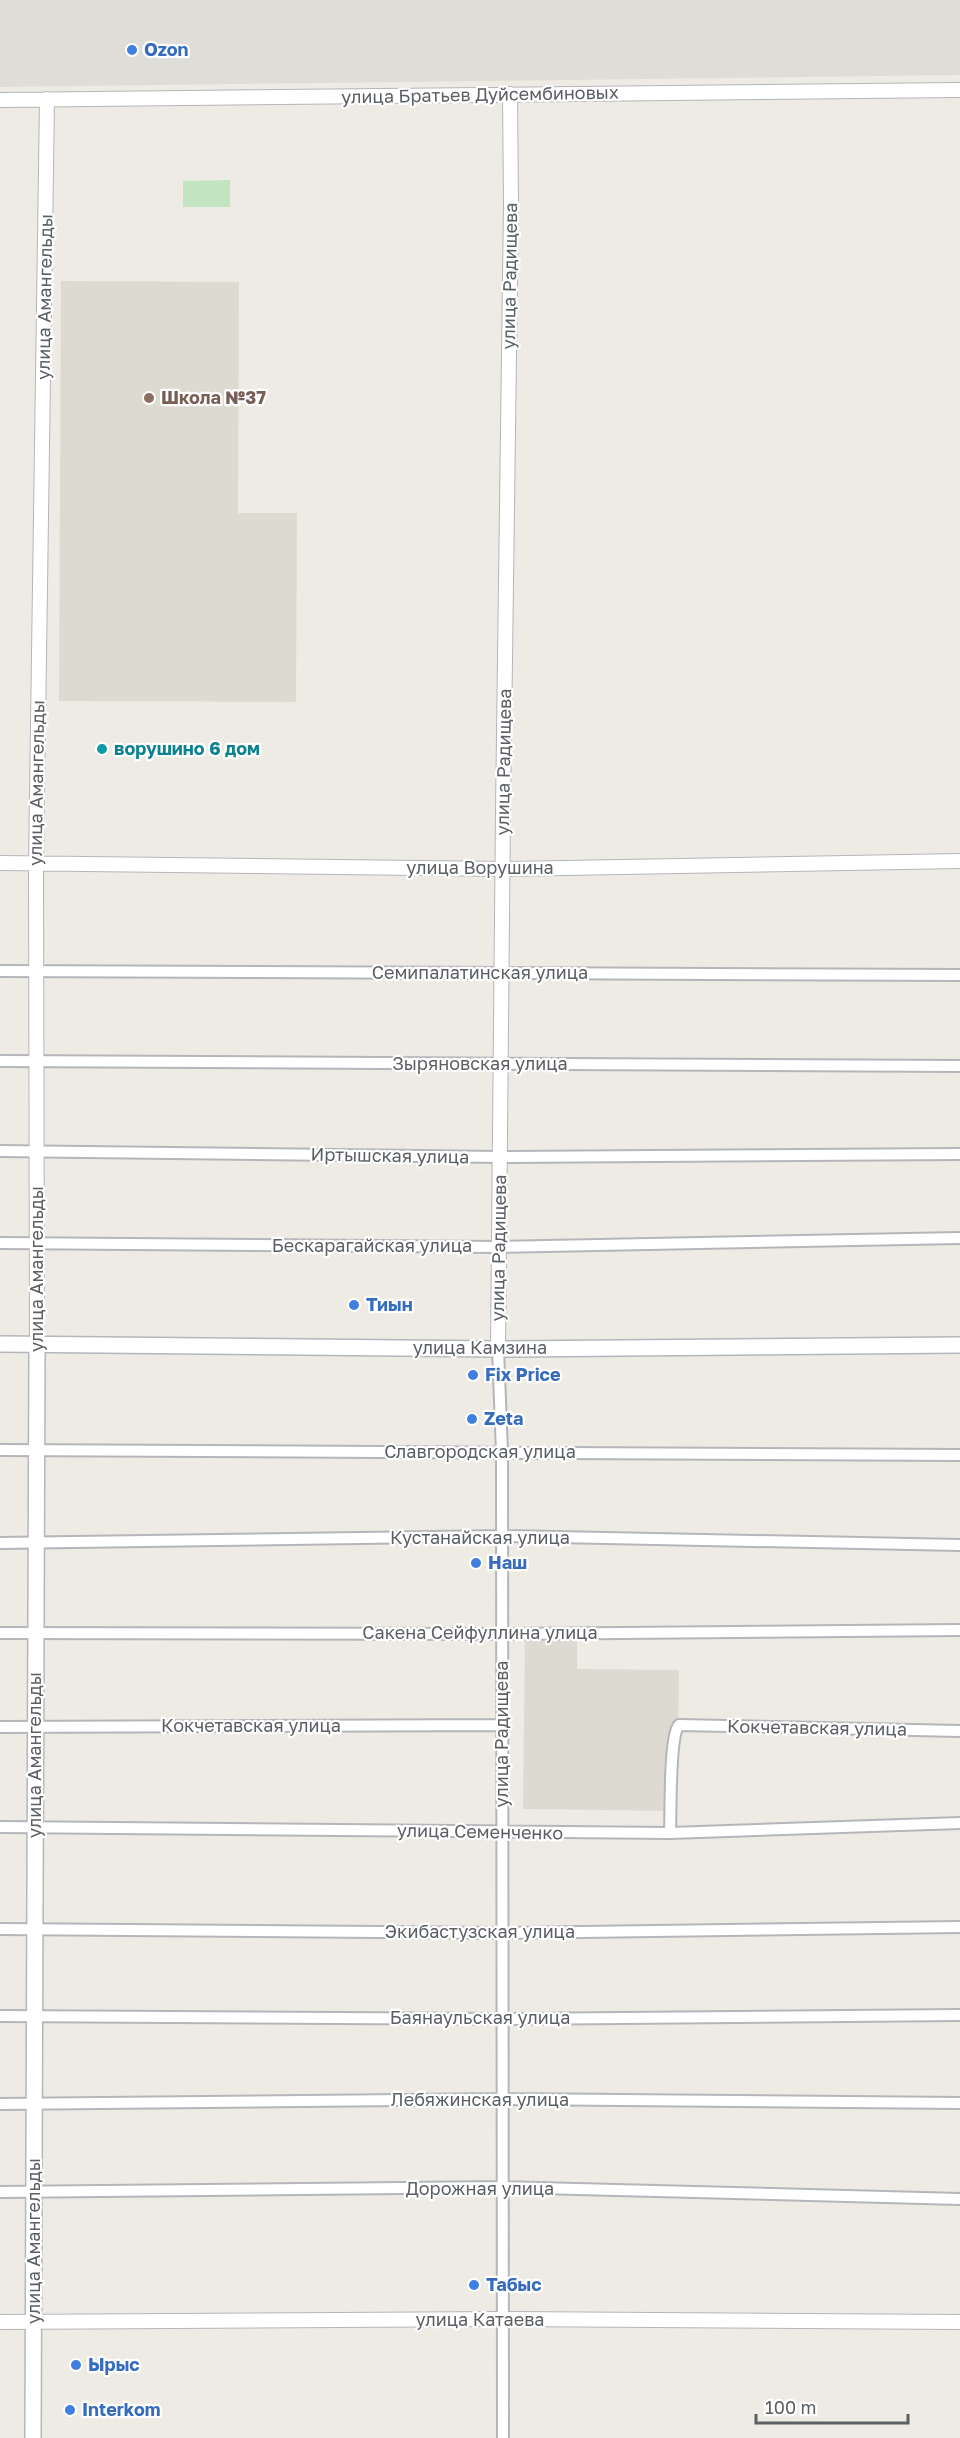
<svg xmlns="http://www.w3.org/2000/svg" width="960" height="2438" viewBox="0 0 960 2438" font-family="'Golos Text',sans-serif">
<rect width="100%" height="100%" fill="#eeebe4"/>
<path fill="#dfddd8" d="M0,0H960V75L0,87Z"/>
<path fill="#dddad2" d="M61,281L239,282L238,513H297L296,702L59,701Z
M525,1637L577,1638V1669L679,1670L677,1811L523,1809Z"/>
<path fill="#c3e4c1" d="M230,180V207H183V181Z"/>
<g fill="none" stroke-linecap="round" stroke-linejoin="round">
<defs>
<path id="minor" d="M0,971L960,975
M0,1061L960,1066
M0,1151L500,1157L960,1154
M0,1243L499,1247L960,1238
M498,1349L502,1452L503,2438
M0,1450L960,1455
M0,1543L502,1536L960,1545
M0,1633L502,1634L960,1630
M0,1727L502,1725
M0,1827L670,1833L960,1823
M670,1833C671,1814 669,1736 679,1725L960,1731
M0,1929L502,1933L960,1927
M0,2016L502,2019L960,2015
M0,2104L502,2099L960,2103
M0,2192L503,2187L960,2199"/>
<path id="tertiary" d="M0,100L960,90
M0,863L503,869L960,861
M37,1345L36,864L47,99
M498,1349L503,811L511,203L510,94
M0,2322L503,2319L960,2322"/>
<path id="secondary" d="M0,1344L498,1349L960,1345
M33,2438L37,1345"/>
</defs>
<use href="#minor" stroke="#b4b6ba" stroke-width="14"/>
<use href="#tertiary" stroke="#b4b6ba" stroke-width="16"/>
<use href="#secondary" stroke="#b3b7bb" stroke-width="18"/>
<use href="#minor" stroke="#fff" stroke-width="10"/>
<use href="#tertiary" stroke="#fff" stroke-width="14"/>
<use href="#secondary" stroke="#fff" stroke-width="15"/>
</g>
<g fill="#3f7fe0" stroke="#fff" stroke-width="2">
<circle cx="132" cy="50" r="6"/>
<circle cx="354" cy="1305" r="6"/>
<circle cx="473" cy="1375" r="6"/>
<circle cx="472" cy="1419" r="6"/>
<circle cx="476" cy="1563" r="6"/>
<circle cx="474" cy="2285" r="6"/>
<circle cx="76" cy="2365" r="6"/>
<circle cx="70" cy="2410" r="6"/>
</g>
<circle fill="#8d6e63" stroke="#fff" stroke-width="2" cx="149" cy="398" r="6"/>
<circle fill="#0f9aa8" stroke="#fff" stroke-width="2" cx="102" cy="749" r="6"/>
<g text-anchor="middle" stroke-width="4.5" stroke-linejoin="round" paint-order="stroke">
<g font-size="18" font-weight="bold" fill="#366cbe" stroke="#fff" text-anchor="start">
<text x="144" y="56">Ozon</text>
<text x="366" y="1311">Тиын</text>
<text x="485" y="1381">Fix Price</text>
<text x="484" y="1425">Zeta</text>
<text x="488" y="1569">Наш</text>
<text x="486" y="2291">Табыс</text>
<text x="88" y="2371">Ырыс</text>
<text x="82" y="2416">Interkom</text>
</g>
<g font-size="18" fill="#5c6064" stroke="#fff">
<text transform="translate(480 95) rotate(-1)" y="6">улица Братьев Дуйсембиновых</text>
<text transform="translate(510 276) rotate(-89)" y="6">улица Радищева</text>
<text transform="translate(45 297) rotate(-89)" y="6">улица Амангельды</text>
<text transform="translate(504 762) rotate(-89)" y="6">улица Радищева</text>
<text transform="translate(37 783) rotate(-89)" y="6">улица Амангельды</text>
<text x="480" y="874">улица Ворушина</text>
<text x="480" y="979">Семипалатинская улица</text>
<text x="480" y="1070">Зыряновская улица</text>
<text transform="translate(390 1156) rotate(1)" y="6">Иртышская улица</text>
<text x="372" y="1252">Бескарагайская улица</text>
<text transform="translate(499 1248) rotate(-89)" y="6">улица Радищева</text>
<text transform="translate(37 1269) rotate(-90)" y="6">улица Амангельды</text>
<text x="480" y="1354">улица Камзина</text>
<text x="480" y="1458">Славгородская улица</text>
<text x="480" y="1544">Кустанайская улица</text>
<text x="480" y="1639">Сакена Сейфуллина улица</text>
<text x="251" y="1732">Кокчетавская улица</text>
<text transform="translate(817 1728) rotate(1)" y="6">Кокчетавская улица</text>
<text transform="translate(502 1734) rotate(-90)" y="6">улица Радищева</text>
<text transform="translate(35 1755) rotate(-90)" y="6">улица Амангельды</text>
<text transform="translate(480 1832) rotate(1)" y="6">улица Семенченко</text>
<text x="480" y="1938">Экибастузская улица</text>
<text x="480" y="2024">Баянаульская улица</text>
<text x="480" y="2106">Лебяжинская улица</text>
<text x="480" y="2195">Дорожная улица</text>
<text transform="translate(34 2241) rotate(-90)" y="6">улица Амангельды</text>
<text x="480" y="2326">улица Катаева</text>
</g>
<g font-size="18" font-weight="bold" fill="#785e54" stroke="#fff" text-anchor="start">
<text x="161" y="404">Школа №37</text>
</g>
<g font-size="18" font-weight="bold" fill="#0d838f" stroke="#fff" text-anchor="start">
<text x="114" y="755">ворушино 6 дом</text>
</g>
</g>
<path d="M756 2414v9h152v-9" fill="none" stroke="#5c6064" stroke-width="3"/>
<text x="765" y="2414" font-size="18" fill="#5c6064" stroke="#ffffff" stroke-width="4.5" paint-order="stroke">100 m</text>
</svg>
